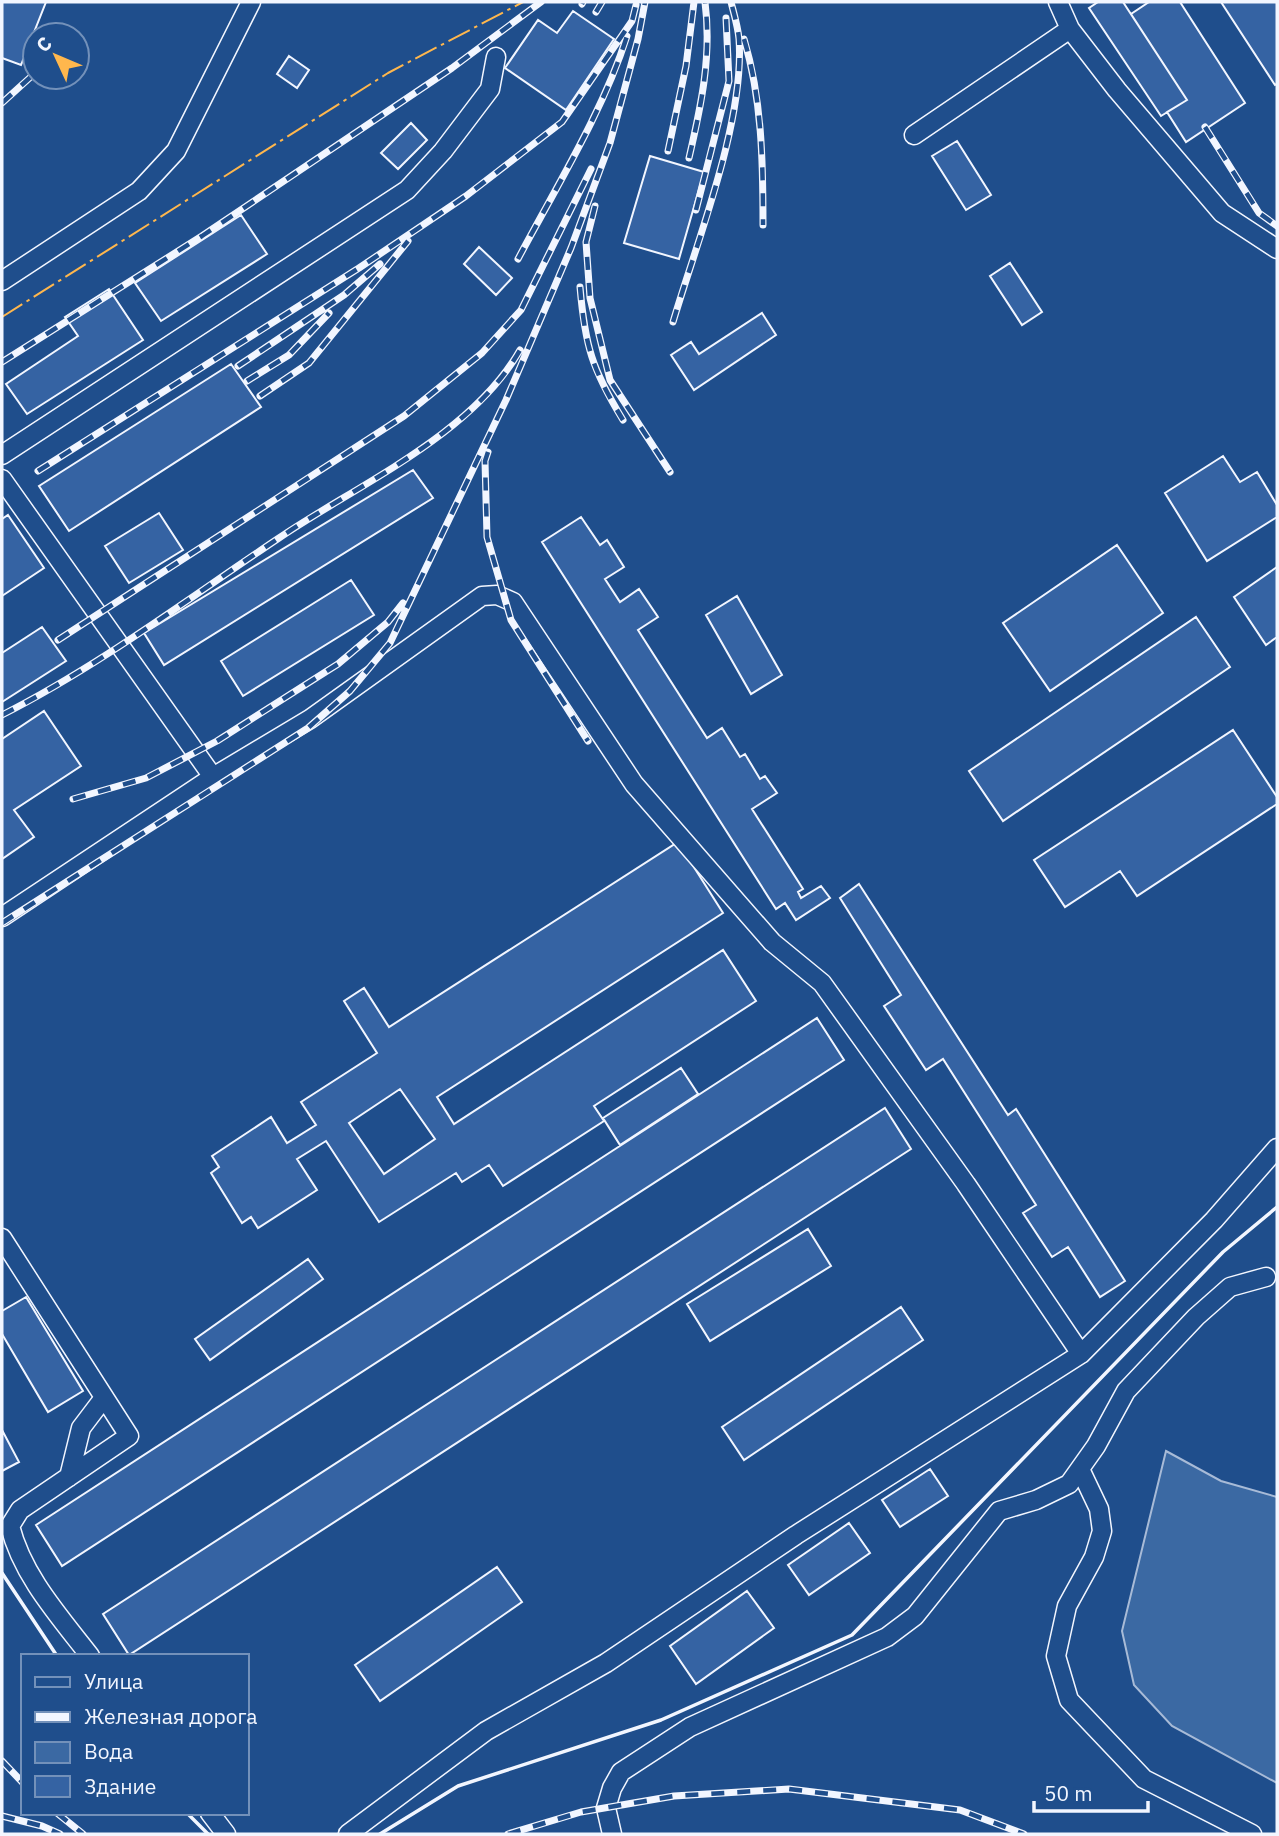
<svg xmlns="http://www.w3.org/2000/svg" width="1279" height="1836" viewBox="0 0 1279 1836" font-family="'IBM Plex Sans',sans-serif">
<rect width="100%" height="100%" fill="#1f4e8c"/>
<path fill="#3b69a3" stroke="#a8bbd7" stroke-width="2" d="M1166,1451L1221,1481L1277,1497V1783L1172,1726L1134,1685L1122,1631Z"/>
<path fill="#3563a3" stroke="#f2f6ff" stroke-width="2" fill-rule="evenodd" d="M2,2H46L21,65L2,58Z
M1098,2H1123L1187,100L1161,116L1089,8Z
M1149,2H1180L1245,103L1186,142L1167,112L1187,100L1131,14Z
M1221,2H1277V84L1275,85Z
M573,11L614,39L566,110L505,68L538,20L557,33Z
M289,56L309,70L297,88L277,74Z
M411,123L427,140L398,169L381,153Z
M957,141L991,195L966,210L932,156Z
M650,156L704,172L679,259L624,243Z
M241,215L267,254L161,321L135,283Z
M479,247L512,278L496,295L464,264Z
M1010,263L1042,312L1022,325L990,276Z
M109,289L143,340L27,414L6,384L78,336L65,317Z
M762,313L776,335L694,390L671,355L691,342L699,354Z
M231,364L261,407L69,531L39,486Z
M1223,456L1240,482L1257,472L1277,505V517L1207,561L1165,493Z
M413,470L433,498L164,665L144,633Z
M159,513L183,550L129,583L105,546Z
M8,515L44,568L2,596V519Z
M581,517L600,545L607,540L624,567L605,579L620,602L639,589L658,617L638,630L707,738L722,728L740,757L745,754L760,779L765,776L777,793L752,809L803,889L798,892L801,898L821,886L830,898L796,920L785,903L776,909L542,542Z
M1117,545L1163,613L1050,691L1003,623Z
M1277,567V637L1266,645L1234,597Z
M351,580L374,615L243,696L221,661Z
M737,596L782,675L751,694L706,615Z
M1196,617L1230,667L1003,821L969,771Z
M42,627L66,661L2,702V653Z
M44,711L81,766L14,810L34,837L2,859V739Z
M1233,730L1277,797V804L1137,896L1120,871L1065,907L1034,860Z
M678,842L723,913L437,1097L454,1124L723,950L756,1001L594,1106L604,1121L503,1186L489,1165L462,1182L456,1173L379,1222L326,1141L297,1159L317,1190L258,1228L251,1217L242,1223L211,1173L219,1167L212,1156L271,1117L287,1143L316,1125L301,1102L377,1053L344,1001L364,988L389,1027ZM400,1089L435,1139L384,1174L349,1123Z
M859,884L1008,1115L1016,1109L1125,1281L1100,1297L1068,1247L1052,1257L1023,1213L1036,1205L943,1059L926,1070L884,1006L901,995L840,898Z
M817,1018L844,1060L62,1566L36,1525Z
M681,1068L698,1094L620,1145L603,1118Z
M885,1108L911,1149L129,1655L103,1614Z
M808,1229L831,1266L710,1341L687,1304Z
M308,1259L323,1279L210,1360L195,1339Z
M26,1297L83,1391L48,1412L2,1334V1311Z
M901,1307L923,1340L744,1460L722,1427Z
M2,1430L19,1462L2,1471Z
M930,1469L948,1496L900,1527L882,1500Z
M849,1523L870,1553L809,1595L788,1565Z
M497,1567L522,1602L380,1701L355,1665Z
M747,1591L774,1628L696,1684L670,1646Z"/>
<g fill="none" stroke-linecap="round" stroke-linejoin="round">
<defs>
<path id="minor" d="M1058,2L1070,29L1117,90L1222,213L1277,249
M914,135L1070,29
M2,281L139,191L176,151L251,2
M2,455L407,190L443,151L490,89L496,57
M2,479L213,777
M2,917L213,777L310,719L482,596L497,595L513,602L634,784L772,942L822,983L966,1184L1081,1354
M2,1238L129,1436L20,1510L10,1526C22,1575 59,1616 90,1656
M1080,1469L1099,1509L1102,1531L1094,1557L1067,1606L1056,1656L1069,1700L1144,1779L1252,1834
M69,1477L81,1428L103,1399
M210,1813L226,1834
M348,1834L486,1731L606,1663L796,1535L1081,1354L1214,1220L1277,1148
M612,1834L606,1808L612,1788L621,1772L690,1727L887,1637L915,1616L999,1511L1036,1500L1069,1484L1096,1446L1126,1391L1196,1317L1230,1287L1266,1277"/>
</defs>
<use href="#minor" stroke="#f2f6ff" stroke-width="21"/>
<use href="#minor" stroke="#1f4e8c" stroke-width="18"/>
<defs>
<path id="rail" d="M582,4L583,2
M596,12L602,2
M744,39C762,99 763,162 763,225
M2,103L35,73
M1205,127L1259,213L1277,226
M668,151L686,66L694,2
M689,158C701,106 712,56 705,2
M595,206L586,242L590,298L610,380L670,472
M696,210L729,81L726,18
M518,259C556,187 602,114 627,36
M580,287C585,346 592,369 623,420
M673,322C697,241 745,121 739,39C738,27 734,14 731,2
M2,362L202,236L452,68L541,2
M238,366L344,295L380,264
M247,381L289,355L329,313
M260,396L309,363L408,241
M488,452L485,461L487,537L511,620L588,741
M38,471L359,268L466,196L562,122L632,21L636,5
M58,640L404,416L482,353L521,310L591,169
M2,715C99,666 189,598 279,538C357,485 472,435 520,350
M73,799L146,778L217,741L338,664L388,622L403,603
M2,923L308,728L350,691L390,643L506,400L571,248L610,143L638,39L645,2
M2,1761L23,1783
M57,1813L83,1834
M2,1816L42,1826L60,1834
M508,1834L581,1812L674,1796L789,1789L960,1810L1024,1834"/>
</defs>
<use href="#rail" stroke="#f2f6ff" stroke-width="7"/>
<use href="#rail" stroke="#1f4e8c" stroke-width="4.5" stroke-dasharray="13" stroke-linecap="butt"/>
<path stroke="#f2f6ff" stroke-width="3.5" d="M2,1573L57,1656
M187,1813L208,1834
M380,1834L458,1786L661,1720L852,1635L1223,1252L1277,1207"/>
<path stroke="#ffb74d" stroke-width="2" stroke-dasharray="24 5 3.5 5" stroke-linecap="butt" d="M2,317L388,73L523,2"/>
</g>
<rect width="1279" height="1836" fill="none" stroke="#f2f6ff" stroke-width="7"/>
<rect x="21" y="1654" width="228" height="161" fill="#1f4e8c" stroke="#7391ba" stroke-width="2"/>
<rect x="35" y="1677" width="35" height="10" fill="#1f4e8c" stroke="#7391ba" stroke-width="2"/>
<text x="84" y="1689" font-size="21" fill="#f2f6ff">Улица</text>
<rect x="35" y="1712" width="35" height="10" fill="#f2f6ff" stroke="#7391ba" stroke-width="2"/>
<text x="84" y="1724" font-size="21" fill="#f2f6ff">Железная дорога</text>
<rect x="35" y="1742" width="35" height="21" fill="#3b69a3" stroke="#7391ba" stroke-width="2"/>
<text x="84" y="1759" font-size="21" fill="#f2f6ff">Вода</text>
<rect x="35" y="1776" width="35" height="21" fill="#3563a3" stroke="#7391ba" stroke-width="2"/>
<text x="84" y="1794" font-size="21" fill="#f2f6ff">Здание</text>
<g transform="translate(56 56) rotate(314)"><circle r="33" fill="#1f4e8c" stroke="#7391ba" stroke-width="2"/>
<path d="M0-5L12 26L0 18L-12 26Z" fill="#ffb74d"/>
<text y="-10" font-size="19" font-weight="bold" text-anchor="middle" fill="#f2f6ff">С</text>
</g>
<path d="M1034 1801v10h114v-10" fill="none" stroke="#f2f6ff" stroke-width="3.5"/>
<text x="1044" y="1801" font-size="21" fill="#f2f6ff" stroke="#1f4e8c" stroke-width="5" paint-order="stroke">50 m</text>
</svg>
